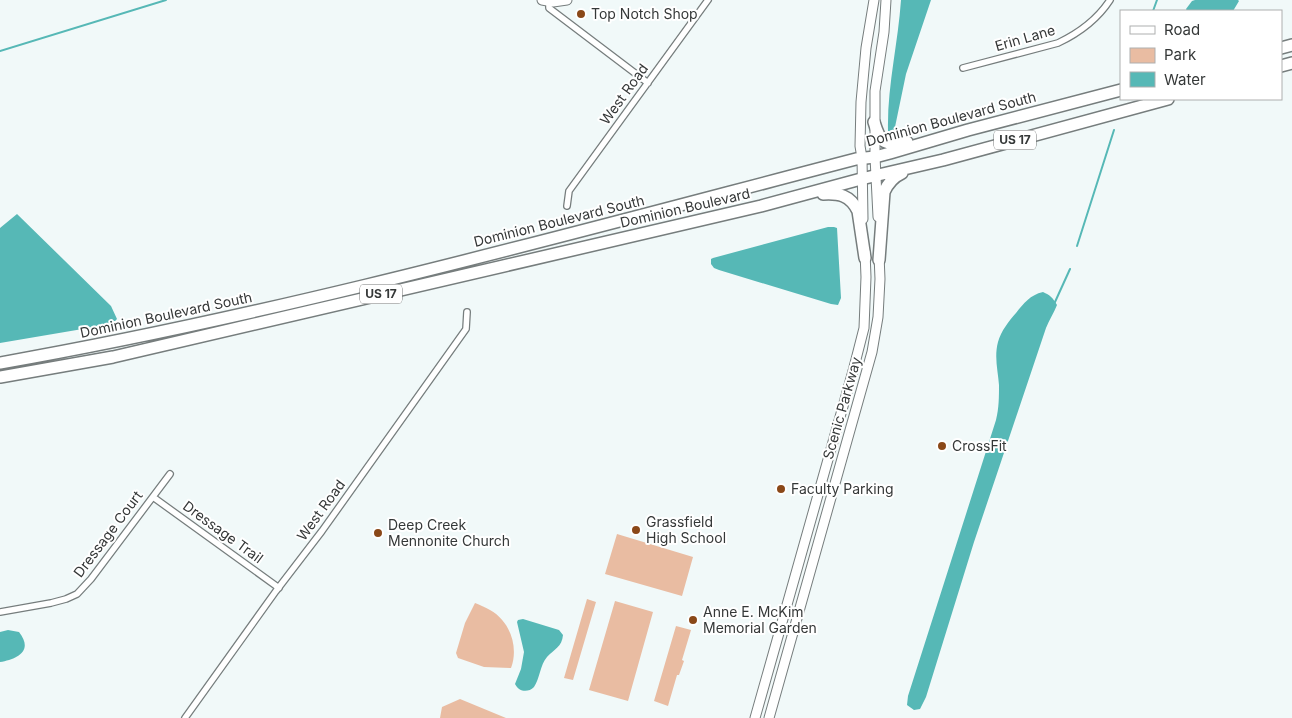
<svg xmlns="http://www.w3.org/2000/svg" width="1292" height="718" viewBox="0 0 1292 718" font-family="Inter,sans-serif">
<rect width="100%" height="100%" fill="#f1f9f9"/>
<path fill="#e9bca2" d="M617,534L693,557L682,596L605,574Z
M587,599L596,602L573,680L564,678Z
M615,601L653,612L628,701L589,690Z
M475,603C480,605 485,607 490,610C510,621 519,647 511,668L484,667L458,658L456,653L465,623Z
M676,626L691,630L682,660L684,661L679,675H677L668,706L654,701Z
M460,699L506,718H440L442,707Z"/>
<path fill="#56b8b6" d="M901,0H931L906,74L895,127L894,133L888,131C887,87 898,44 901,0Z
M1195,0H1238L1239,1L1233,11H1187L1186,9L1192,1Z
M17,214L111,306L117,319L112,324L0,343V228Z
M828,227H834L837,228L841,298L838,305L831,304L719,270L714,268L711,264V259L713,258Z
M1043,292C1050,295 1053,298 1057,305C1054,313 1049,320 1046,328L974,542L926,697L920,709L914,710L907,705L908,696L996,420C999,408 999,397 999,385C998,371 994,357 998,342C1001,331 1009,321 1016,313C1024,303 1030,295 1043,292Z
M523,619L559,630L563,635C562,647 554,649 547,657C540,665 540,678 534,687C528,693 519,692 515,684L521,669L524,652L517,622L518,620Z
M8,630L19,632C34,651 17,659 0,662V632Z"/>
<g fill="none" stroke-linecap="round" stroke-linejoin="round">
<path stroke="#56b8b6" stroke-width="2" d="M1153,11L1157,0
M0,51L166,0
M1077,246L1114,130
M1055,302L1070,269"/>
<defs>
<path id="street" d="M549,1V8L648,83
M963,68L1058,43C1079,33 1097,20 1110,0
M567,206L569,191L708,0
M153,497L279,588
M0,612L51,603L66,599L77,594L91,579L170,474
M185,718L276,591L322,531L466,329L467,312"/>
<path id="secondary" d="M542,0L553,2L567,0
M878,217L875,157V91L884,32L886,0
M863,219L862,158L860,146L861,102L866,48L874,0
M755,718L853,371L864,328L866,277L865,252
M769,718L872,352L878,317L880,279L879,255"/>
<path id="highway" d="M1281,48L1292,45
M1281,66L1292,63
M874,122C881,145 885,145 907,142
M823,194C839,193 850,195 858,211L865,258
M879,260L884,192C888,183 893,177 902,173
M0,363C289,312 572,233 856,159L875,157L890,153L968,130L1121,90
M0,377L113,357L761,206L861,179L943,160L1168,99"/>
</defs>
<use href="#street" stroke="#767d7d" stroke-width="8"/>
<use href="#secondary" stroke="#767d7d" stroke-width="11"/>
<use href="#highway" stroke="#767d7d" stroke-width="14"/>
<use href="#street" stroke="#fff" stroke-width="5.5"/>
<use href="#secondary" stroke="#fff" stroke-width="9"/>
<use href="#highway" stroke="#fff" stroke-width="11"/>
</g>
<g fill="#8a4818" stroke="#fff" stroke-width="2">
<circle cx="581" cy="14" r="5"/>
<circle cx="942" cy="446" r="5"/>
<circle cx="781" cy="489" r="5"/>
<circle cx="636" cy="530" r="5"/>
<circle cx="378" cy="533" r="5"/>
<circle cx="693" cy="620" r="5"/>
</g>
<g text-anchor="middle" stroke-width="4" stroke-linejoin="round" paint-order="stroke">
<g fill="#fff" stroke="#727474" stroke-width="1">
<rect x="994" y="130.5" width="42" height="19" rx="4"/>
<rect x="360" y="284.5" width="42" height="19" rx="4"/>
</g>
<g font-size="12" font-weight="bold" fill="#353838">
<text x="1015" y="144">US 17</text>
<text x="381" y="298">US 17</text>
</g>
<g font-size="14" fill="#353838" stroke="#fff" text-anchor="start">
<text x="591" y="19">Top Notch Shop</text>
<text x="952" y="451">CrossFit</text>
<text x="791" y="494">Faculty Parking</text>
<text x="646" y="527">Grassfield<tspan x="646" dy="16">High School</tspan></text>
<text x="388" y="530">Deep Creek<tspan x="388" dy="16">Mennonite Church</tspan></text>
<text x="703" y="617">Anne E. McKim<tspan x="703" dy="16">Memorial Garden</tspan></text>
</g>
<g font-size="14" fill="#353838" stroke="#fff">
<text transform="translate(1025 38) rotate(-16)" y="5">Erin Lane</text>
<text transform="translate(624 94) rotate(-54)" y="5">West Road</text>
<text transform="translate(951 119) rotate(-15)" y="5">Dominion Boulevard South</text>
<text transform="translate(685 208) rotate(-13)" y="5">Dominion Boulevard</text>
<text transform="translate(559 221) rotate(-14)" y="5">Dominion Boulevard South</text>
<text transform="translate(166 315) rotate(-12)" y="5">Dominion Boulevard South</text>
<text transform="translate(842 408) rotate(-74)" y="5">Scenic Parkway</text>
<text transform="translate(321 510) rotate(-54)" y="5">West Road</text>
<text transform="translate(223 532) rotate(36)" y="5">Dressage Trail</text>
<text transform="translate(108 534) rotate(-53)" y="5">Dressage Court</text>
</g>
</g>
<rect x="1120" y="10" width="162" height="90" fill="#ffffff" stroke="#aeafaf"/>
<rect x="1130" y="26" width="25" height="8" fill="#ffffff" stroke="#aeafaf"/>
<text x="1164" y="35" font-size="15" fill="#353838">Road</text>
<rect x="1130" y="48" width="25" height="15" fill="#e9bca2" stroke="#aeafaf"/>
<text x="1164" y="60" font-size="15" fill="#353838">Park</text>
<rect x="1130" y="72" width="25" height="15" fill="#56b8b6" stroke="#aeafaf"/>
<text x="1164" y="85" font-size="15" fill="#353838">Water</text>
</svg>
